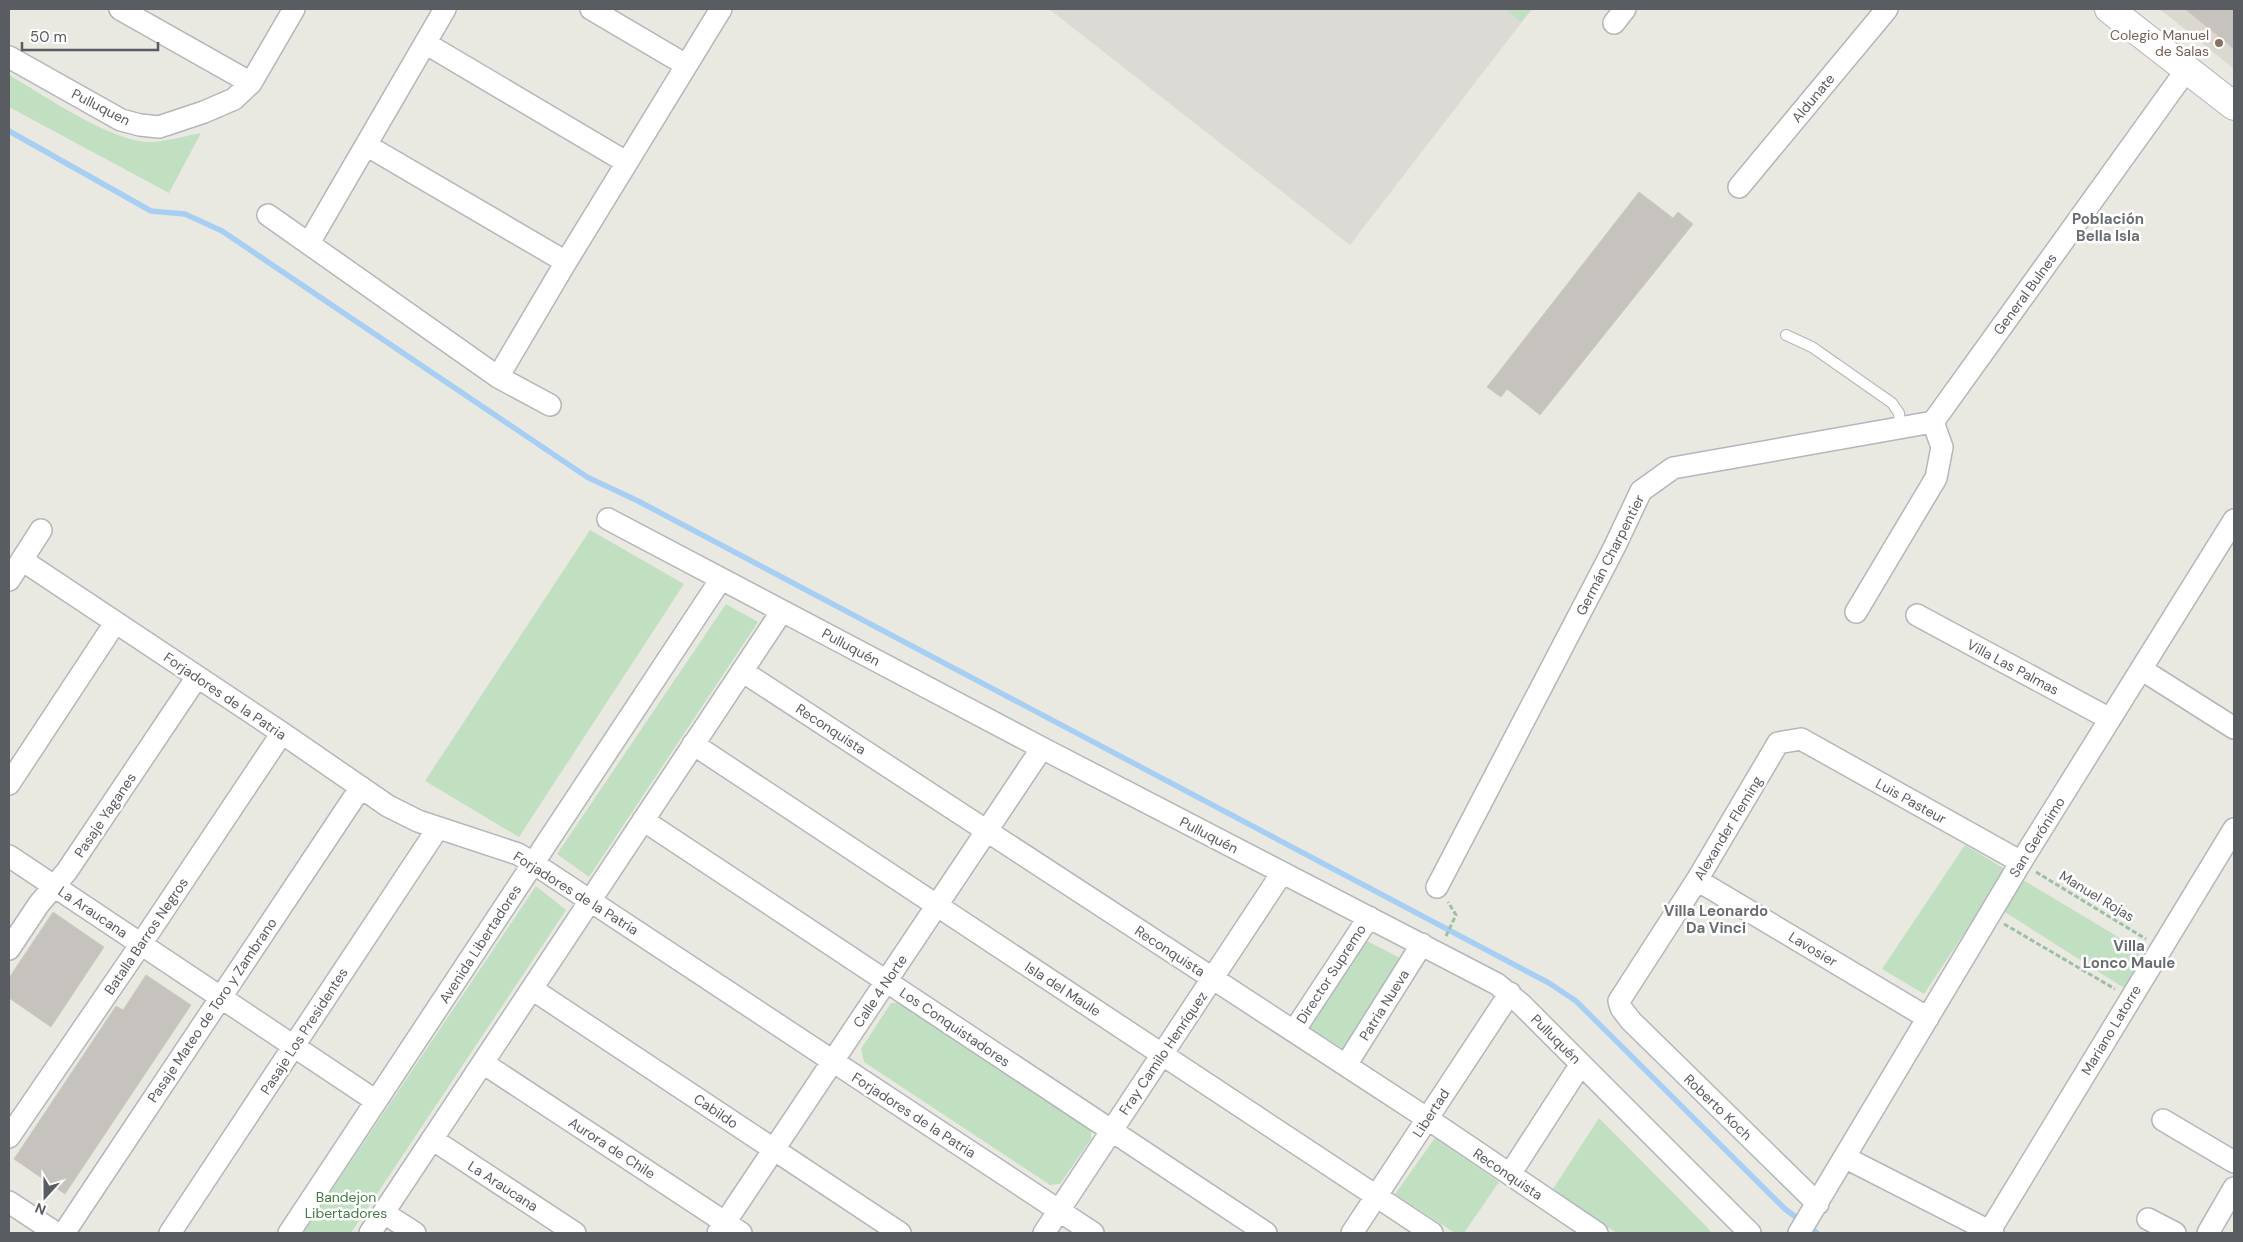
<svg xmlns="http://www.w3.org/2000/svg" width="2243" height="1242" viewBox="0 0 2243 1242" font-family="'DM Sans',sans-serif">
<rect width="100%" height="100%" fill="#eae9e1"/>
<path fill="#dcdad5" d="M1049,9H1532L1350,245Z"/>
<path fill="#dad8cf" d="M2159,9H2234V69L2171,18Z"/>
<path fill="#c0e0c1" d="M1505,9H1532L1521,22Z
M9,75C42,94 114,144 152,142C168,141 185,136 201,133L169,193L9,107Z
M590,530L684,584L519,837L425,781Z
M726,604L758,622L589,877L557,854Z
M1965,845L2145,953L2124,988L1986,900L1924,994L1882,969Z
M536,886L566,910L351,1233H303Z
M1365,940L1402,959L1344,1049L1309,1028Z
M891,1003H903L1091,1122V1139L1060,1184L1050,1185L864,1062L861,1049Z
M1599,1118L1704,1224L1712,1233H1617L1551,1192Z
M1435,1138L1499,1182L1464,1233H1455L1395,1194Z"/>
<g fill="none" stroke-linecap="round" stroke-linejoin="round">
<path stroke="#a7cff4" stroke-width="5.5" d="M9,131L151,211L185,214L222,231L587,477L638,501L1549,983L1576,1001L1785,1209L1801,1221
M1809,1227L1817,1233"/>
</g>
<path fill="#c6c3be" stroke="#cecac0" d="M2185,9H2234V49Z
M1639,192L1673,218L1678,212L1693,224L1540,415L1507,389L1501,397L1487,387Z
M53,912L104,947L51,1027L9,998V978Z
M146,975L191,1005L65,1194L14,1159L116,1006L123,1010Z"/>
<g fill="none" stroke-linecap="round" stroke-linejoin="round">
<defs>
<path id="service" d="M1786,335L1812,347L1892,403L1899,413L1900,428"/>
<path id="minor" d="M120,9L251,83
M591,9L686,65
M1614,23L1625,9
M425,43L626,162
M9,57L121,120L140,125L159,127L204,112L234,99L251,83L294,9
M366,145L566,262
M1739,187L1887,9
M268,215L498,377L550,405
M309,243L445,9
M498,377L566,262L721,9
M1933,422L2187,69
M608,519L1042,748L1497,984L1521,1004L1750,1233
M22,560L282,733L388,806L418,821L518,854L533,863L1093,1233
M9,580L41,530
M1856,612L1936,478L1942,447L1933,422
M1917,615L2110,719
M2141,669L2234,728
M742,671L1428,1119L1597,1233
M693,744L1432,1233
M9,784L115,623
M643,820L1266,1233
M9,856L376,1101
M1697,880L1928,1018
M1437,887L1614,548L1641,491L1673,468L1933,422
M9,949L39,904L67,871L197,677
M532,989L900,1233
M1294,1031L1369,917
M483,1063L741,1233
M1346,1065L1422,944
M2163,1120L2234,1162
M9,1137L141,944L282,733
M432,1139L575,1233
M1846,1158L1993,1233
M1510,1174L1581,1064
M9,1202L56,1233
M1818,1204L1631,1021L1621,1008L1619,1001L1697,880L1778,743L1801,739L2021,862
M384,1213L415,1233
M2148,1219L2175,1233
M1989,1232L2234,829
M64,1233L361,787
M170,1233L438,828
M289,1233L721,579
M370,1233L782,611
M718,1233L1042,748
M1044,1233L1282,873
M1352,1233L1510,993
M1799,1233L2021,862L2234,520
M2208,1233L2234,1188"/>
<path id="secondary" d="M2109,9L2234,106"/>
</defs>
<use href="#service" stroke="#b3b6ba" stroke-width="12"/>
<use href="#minor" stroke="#b3b6ba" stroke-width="24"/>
<use href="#secondary" stroke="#b2b5ba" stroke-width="30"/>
<path stroke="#9ac0a7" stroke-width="3" stroke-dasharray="5 2.5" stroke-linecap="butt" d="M2036,872L2146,939
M2004,924L2115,989
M1446,936L1456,915L1448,902"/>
<use href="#service" stroke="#fff" stroke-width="10"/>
<use href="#minor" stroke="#fff" stroke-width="21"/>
<use href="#secondary" stroke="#fff" stroke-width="28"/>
</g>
<circle fill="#8d6e63" stroke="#fff" stroke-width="2" cx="2219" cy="43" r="5"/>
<g text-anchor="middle" stroke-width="5" stroke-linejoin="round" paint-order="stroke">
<g font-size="14" fill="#785e54" stroke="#fff" text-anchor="end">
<text x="2209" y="40">Colegio Manuel<tspan x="2209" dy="16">de Salas</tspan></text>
</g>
<g font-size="14" fill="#595c60" stroke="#fff">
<text transform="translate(1813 98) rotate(-50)" y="5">Aldunate</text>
<text transform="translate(101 107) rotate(27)" y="5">Pulluquen</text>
<text transform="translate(2025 294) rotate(-54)" y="5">General Bulnes</text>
<text transform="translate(1610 555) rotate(-63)" y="5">Germán Charpentier</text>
<text transform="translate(851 647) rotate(28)" y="5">Pulluquén</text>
<text transform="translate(2013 667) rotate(28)" y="5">Villa Las Palmas</text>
<text transform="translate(225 696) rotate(34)" y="5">Forjadores de la Patria</text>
<text transform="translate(831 729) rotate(33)" y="5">Reconquista</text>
<text transform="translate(1911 801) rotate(29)" y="5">Luis Pasteur</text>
<text transform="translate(105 815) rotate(-56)" y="5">Pasaje Yaganes</text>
<text transform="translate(1728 828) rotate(-59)" y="5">Alexander Fleming</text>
<text transform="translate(1209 835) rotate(27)" y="5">Pulluquén</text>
<text transform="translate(2037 837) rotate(-58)" y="5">San Gerónimo</text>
<text transform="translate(576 893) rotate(32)" y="5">Forjadores de la Patria</text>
<text transform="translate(2097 896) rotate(31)" y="5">Manuel Rojas</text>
<text transform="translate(93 912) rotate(34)" y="5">La Araucana</text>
<text transform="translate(146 936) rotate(-56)" y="5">Batalla Barros Negros</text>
<text transform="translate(480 944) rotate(-57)" y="5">Avenida Libertadores</text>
<text transform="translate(1813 949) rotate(31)" y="5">Lavosier</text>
<text transform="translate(1170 951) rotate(33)" y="5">Reconquista</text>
<text transform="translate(1331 974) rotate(-57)" y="5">Director Supremo</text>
<text transform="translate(1063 989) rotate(33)" y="5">Isla del Maule</text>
<text transform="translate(880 991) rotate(-56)" y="5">Calle 4 Norte</text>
<text transform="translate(1384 1005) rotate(-58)" y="5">Patria Nueva</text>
<text transform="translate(212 1010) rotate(-56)" y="5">Pasaje Mateo de Toro y Zambrano</text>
<text transform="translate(955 1027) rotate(34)" y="5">Los Conquistadores</text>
<text transform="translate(2111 1030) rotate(-59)" y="5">Mariano Latorre</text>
<text transform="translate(304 1031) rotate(-57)" y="5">Pasaje Los Presidentes</text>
<text transform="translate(1556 1039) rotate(45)" y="5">Pulluquén</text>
<text transform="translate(1163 1053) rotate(-56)" y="5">Fray Camilo Henríquez</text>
<text transform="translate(1718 1107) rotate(44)" y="5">Roberto Koch</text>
<text transform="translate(716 1111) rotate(34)" y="5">Cabildo</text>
<text transform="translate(1431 1113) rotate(-57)" y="5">Libertad</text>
<text transform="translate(914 1115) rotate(33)" y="5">Forjadores de la Patria</text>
<text transform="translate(612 1148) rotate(33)" y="5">Aurora de Chile</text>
<text transform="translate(1508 1174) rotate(34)" y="5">Reconquista</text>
<text transform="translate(503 1186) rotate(33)" y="5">La Araucana</text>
</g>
<g font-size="14" fill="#3d7b42" stroke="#fff">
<text x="346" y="1202">Bandejon<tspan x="346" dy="16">Libertadores</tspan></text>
</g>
<g font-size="15" font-weight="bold" fill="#6a6e72" stroke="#fff">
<text x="2108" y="224">Población<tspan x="2108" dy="17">Bella Isla</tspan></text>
<text x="1716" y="916">Villa Leonardo<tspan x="1716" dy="17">Da Vinci</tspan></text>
<text x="2129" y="951">Villa<tspan x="2129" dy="17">Lonco Maule</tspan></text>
</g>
</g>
<rect width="2243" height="1242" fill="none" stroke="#595c60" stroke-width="20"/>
<g transform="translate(45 1197) rotate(201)" stroke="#ffffff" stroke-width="4" paint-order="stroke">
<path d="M0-4L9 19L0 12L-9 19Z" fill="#595c60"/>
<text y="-8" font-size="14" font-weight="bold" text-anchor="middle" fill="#595c60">N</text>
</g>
<path d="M22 42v8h136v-8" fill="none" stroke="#595c60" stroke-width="2.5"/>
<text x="30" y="42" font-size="15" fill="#595c60" stroke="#ffffff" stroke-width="4" paint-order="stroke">50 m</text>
</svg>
